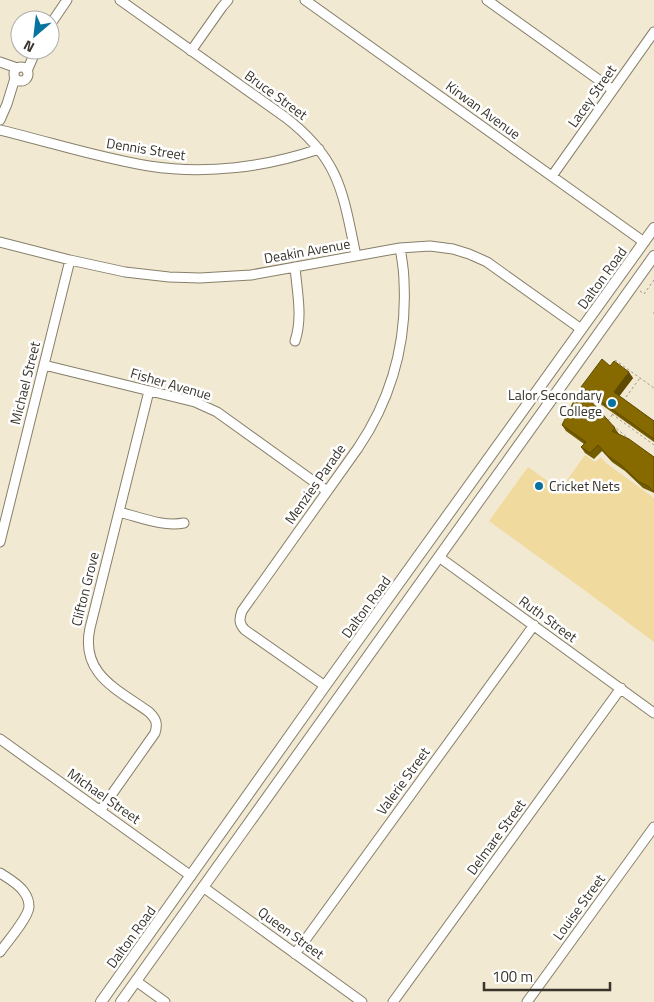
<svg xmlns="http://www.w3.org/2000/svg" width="654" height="1002" viewBox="0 0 654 1002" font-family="'Titillium Web',sans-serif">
<rect width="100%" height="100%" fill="#f2e9d2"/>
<path fill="#f0da9d" d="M585,455L595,462L601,457L606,463L654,498V642L587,592L489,521L528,467L560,490Z"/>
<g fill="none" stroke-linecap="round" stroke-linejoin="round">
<defs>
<path id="minor" d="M120,0L285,117C340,159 343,193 356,256
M305,0L644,242
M487,0L613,90
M50,25L67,0
M191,51L222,7L228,0
M0,62L17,68
M14 74a7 7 0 1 1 14 0a7 7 0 1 1-14 0Z
M27,71L36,50
M0,120L7,104L15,78
M0,130C50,142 99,158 149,166C206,175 266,167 319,149
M552,176L654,32
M0,242L70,260L125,272L169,277L200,278L251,275L400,248L430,246L453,249L469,254L487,262L581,329
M295,267C297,292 303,317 295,341
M44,365L195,402L217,412L327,491
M119,512C140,517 162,527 184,523
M0,542L70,260
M439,557L654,713
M325,686L245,630C239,624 239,619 242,611L358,448C391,399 407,342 404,282C404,271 402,259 400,248
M0,739L191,876
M100,811L155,733C158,723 156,719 149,712C117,689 80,674 90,628L149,391
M0,873C8,878 19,884 24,892C27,896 29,901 29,907C28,918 7,942 0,952
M203,887L362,1002
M295,954L534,625
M136,981L165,1002
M393,1002L621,688
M527,1002L654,827"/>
<path id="major" d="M101,1002L325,686L654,228
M121,1002L654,256"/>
</defs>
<use href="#minor" stroke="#877f6a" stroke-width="11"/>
<use href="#major" stroke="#877f6a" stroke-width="12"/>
<path stroke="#9f9888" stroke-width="1" stroke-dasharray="2.5 2.5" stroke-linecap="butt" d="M603,277L607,279
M640,291L644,294L654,280
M653,313H654
M615,360L654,388
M623,401L640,378
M612,414L654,445
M608,421L614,412
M609,422L629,439
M638,446L654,457"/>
<use href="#minor" stroke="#fff" stroke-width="9"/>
<use href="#major" stroke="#fff" stroke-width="10"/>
</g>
<path fill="#735b00" d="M610,366L633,378L619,396L654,421V442L585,393L581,387Z
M562,425L615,428L619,434L654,457V493L652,492L643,488L625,471L612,462L602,451L594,459L585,453L581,447L584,444L566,431Z"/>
<path fill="#5e4a00" d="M629,372L633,378L618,398L614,392Z"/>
<path fill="#866a00" stroke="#5e4a00" d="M602,359L610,366L614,361L629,372L614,392L654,421V439L581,387Z
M580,389L615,428L612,431L629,439L654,457V492L648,486L639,482L621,465L608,456L598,445L590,453L581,447L586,442L562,425Z"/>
<g fill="#06749f" stroke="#fff" stroke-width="2">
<circle cx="612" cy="403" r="5"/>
<circle cx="539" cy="486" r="5"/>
</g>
<g text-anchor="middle" stroke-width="5" stroke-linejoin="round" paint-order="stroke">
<g font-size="14" fill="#38342b" stroke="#fff">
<text transform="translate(276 95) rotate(36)" y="5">Bruce Street</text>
<text transform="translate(592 96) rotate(-55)" y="5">Lacey Street</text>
<text transform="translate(483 110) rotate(36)" y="5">Kirwan Avenue</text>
<text transform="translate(146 149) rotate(9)" y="5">Dennis Street</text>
<text transform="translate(307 251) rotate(-10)" y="5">Deakin Avenue</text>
<text transform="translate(602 278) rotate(-54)" y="5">Dalton Road</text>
<text transform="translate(25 383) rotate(-76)" y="5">Michael Street</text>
<text transform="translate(171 384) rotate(16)" y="5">Fisher Avenue</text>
<text transform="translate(315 484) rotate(-55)" y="5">Menzies Parade</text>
<text transform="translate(85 589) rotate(-76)" y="5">Clifton Grove</text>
<text transform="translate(366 607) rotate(-54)" y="5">Dalton Road</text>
<text transform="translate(548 619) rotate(36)" y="5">Ruth Street</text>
<text transform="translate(403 781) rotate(-54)" y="5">Valerie Street</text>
<text transform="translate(104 796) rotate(35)" y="5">Michael Street</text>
<text transform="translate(496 837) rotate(-54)" y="5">Delmare Street</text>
<text transform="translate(579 907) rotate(-54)" y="5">Louise Street</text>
<text transform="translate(291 933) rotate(36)" y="5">Queen Street</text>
<text transform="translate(131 937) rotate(-54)" y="5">Dalton Road</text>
</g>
<g font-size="14" fill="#38342b" stroke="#fff" text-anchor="end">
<text x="602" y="400">Lalor Secondary<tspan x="602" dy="16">College</tspan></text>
<text x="549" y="491" text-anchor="start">Cricket Nets</text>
</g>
</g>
<g transform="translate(35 35) rotate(208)"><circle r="24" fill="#ffffff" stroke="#afaeaa"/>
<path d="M0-4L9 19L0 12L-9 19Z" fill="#06749f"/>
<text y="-8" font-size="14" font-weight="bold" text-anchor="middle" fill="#38342b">N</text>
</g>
<path d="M484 982v8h126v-8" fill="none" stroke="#38342b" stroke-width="2.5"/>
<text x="492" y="982" font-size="15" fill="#38342b" stroke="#ffffff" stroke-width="4" paint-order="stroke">100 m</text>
</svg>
